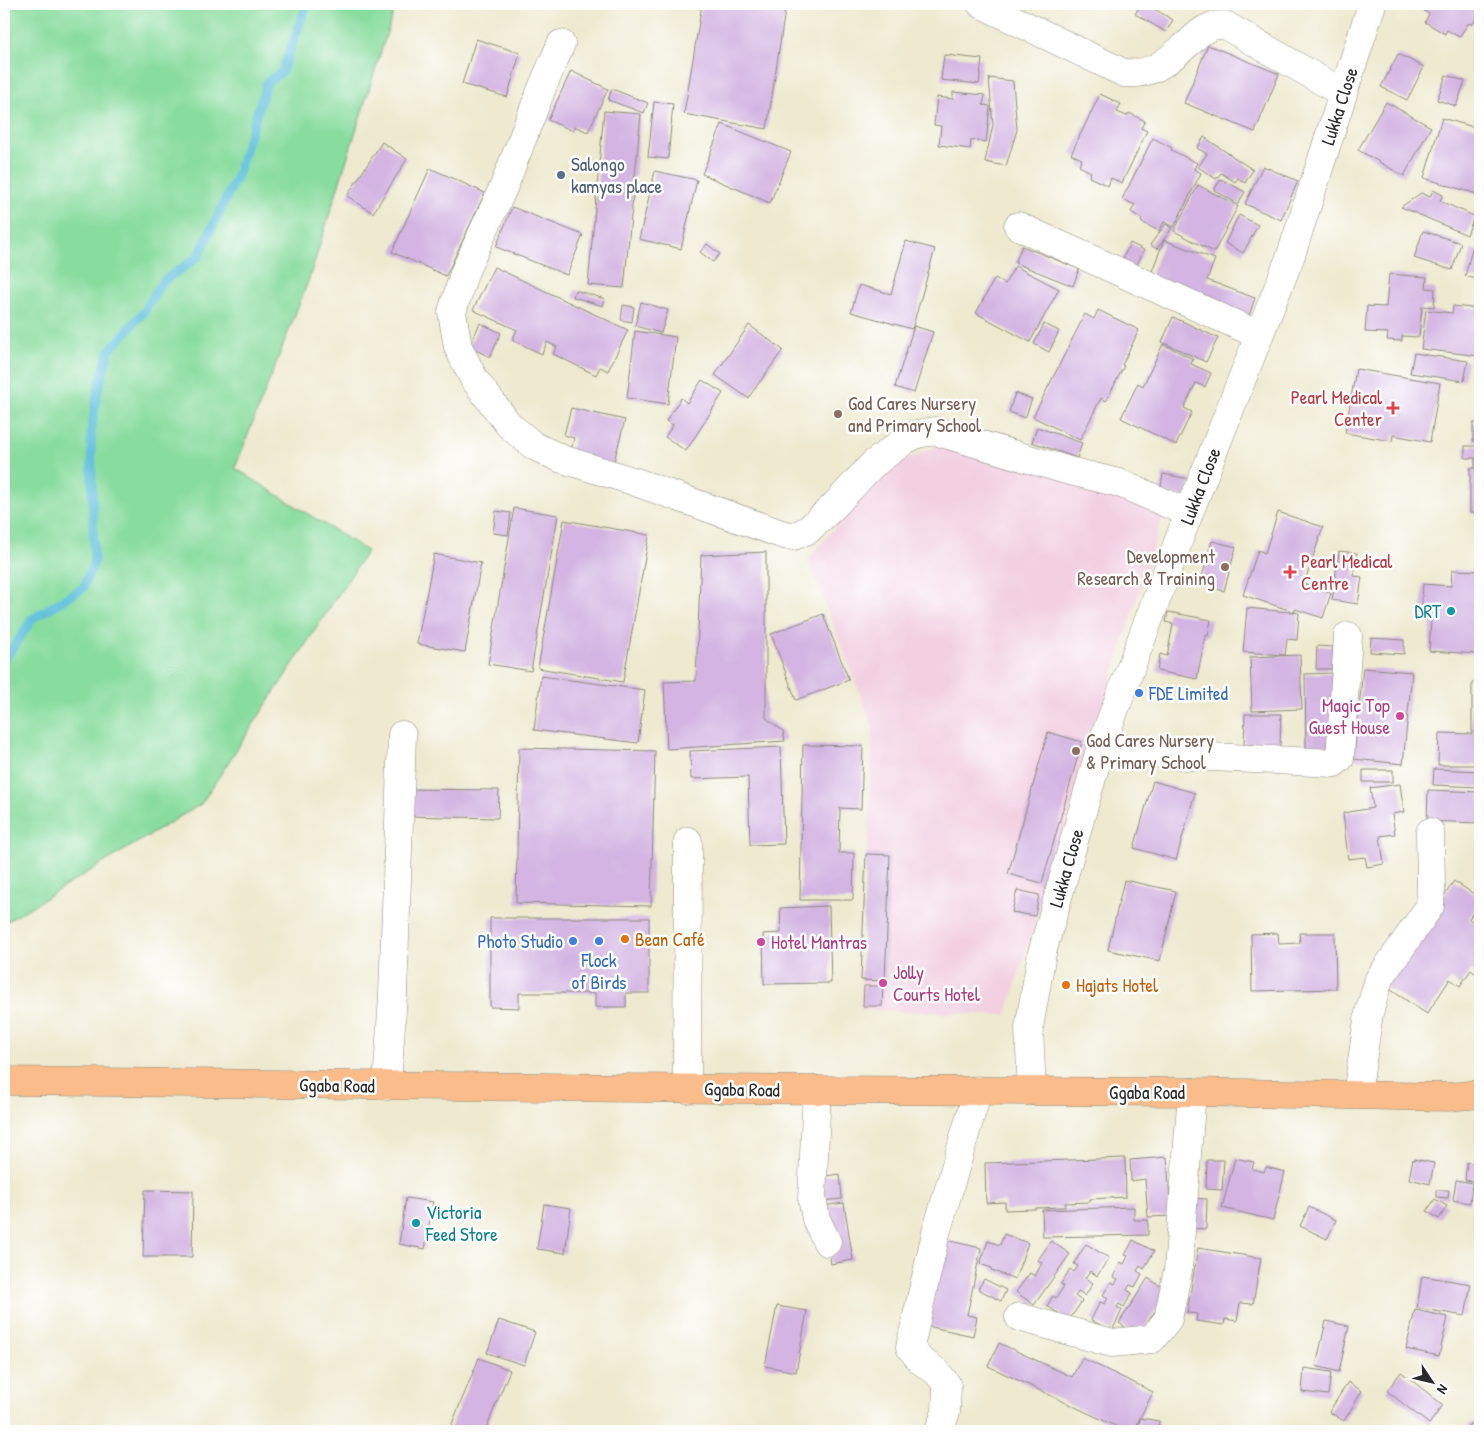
<svg xmlns="http://www.w3.org/2000/svg" width="1484" height="1435" viewBox="0 0 1484 1435" font-family="'Patrick Hand',sans-serif">
<rect width="100%" height="100%" fill="#fff"/>
<filter id="ink" filterUnits="userSpaceOnUse"><feTurbulence type="fractalNoise" baseFrequency=".02" numOctaves="2"/><feDisplacementMap in="SourceGraphic" scale="10" xChannelSelector="R" yChannelSelector="G"/><feConvolveMatrix kernelMatrix="1 2 1 2 8 2 1 2 1" color-interpolation-filters="sRGB"/></filter>
<filter id="wash" filterUnits="userSpaceOnUse"><feTurbulence type="fractalNoise" baseFrequency=".0096" numOctaves="4" result="noise"/><feDisplacementMap in="SourceGraphic" scale="20" xChannelSelector="R" yChannelSelector="G"/><feGaussianBlur stdDeviation="1.12" result="paint"/><feColorMatrix in="noise" values="0 0 0 0 0 0 0 0 0 0 0 0 0 0 0 0 0 1.4 0 .05"/><feComposite in="paint" operator="in"/></filter>
<g filter="url(#wash)">
<rect width="100%" height="100%" fill="#eee9cf"/>
<path fill="#f2cfe1" d="M953,438L1123,481L1162,519L1006,1015L861,1010L873,728L808,560L880,472Z"/>
<path fill="#88dc9e" stroke="#5a8464" d="M4,4H396L309,279L235,468L367,551L201,804L4,923Z"/>
<g fill="none" stroke-linecap="round" stroke-linejoin="round">
<path stroke="#5ebfdc" stroke-width="9" d="M4,659L14,647L32,619L83,588L94,561L91,431L98,390L109,351L143,313L162,282L198,257L236,178L267,82L282,72L307,4"/>
</g>
<g id="blocks">
<path fill="#d3b4e2" d="M702,4H786L767,129L684,114Z
M1141,4H1146L1173,20L1166,32L1135,14Z
M1429,4H1480V12L1472,25L1469,23L1459,37L1447,30L1445,34L1425,22L1429,14L1424,11Z
M476,39L520,53L507,97L462,84Z
M1208,45L1279,74L1255,132L1184,103Z
M1398,54L1424,67L1407,100L1381,87Z
M944,55L982,59L979,84L941,80Z
M571,71L608,89L588,132L574,126L573,131L548,120Z
M1446,75L1465,81L1456,106L1437,100Z
M989,78L1013,81L1017,130L1006,166L985,162L993,125Z
M612,89L648,103L644,113L608,100Z
M953,92L985,95L983,105L990,106L986,142L971,140L970,149L939,145L941,126L934,125L937,97L953,99Z
M1100,94L1121,104L1117,112L1127,116L1129,113L1145,121L1141,128L1147,131L1122,183L1111,178L1108,186L1089,177L1091,172L1079,166L1082,159L1071,154Z
M654,102L673,104L668,159L648,157Z
M1386,102L1431,127L1404,176L1358,150Z
M604,111L641,114L624,288L588,285Z
M1442,118L1480,129V195L1424,178Z
M722,124L791,152L770,203L702,174Z
M1204,137L1253,170L1245,183L1238,178L1235,182L1221,173L1216,179L1198,167L1207,154L1197,148Z
M1153,138L1172,148L1171,150L1197,163L1194,169L1201,173L1174,227L1164,222L1159,231L1141,222L1142,219L1131,212L1135,205L1122,199Z
M382,142L407,159L373,213L347,196Z
M1263,166L1298,181L1281,220L1245,204Z
M430,168L485,193L446,276L392,252Z
M655,171L697,180L681,249L639,239Z
M1221,179L1245,192L1238,204L1214,190Z
M1198,185L1238,206L1214,252L1174,231Z
M1433,190L1443,195L1440,201L1474,216L1467,235L1401,207L1421,193L1430,197Z
M512,207L583,235L567,275L496,247Z
M1239,215L1258,225L1243,253L1225,243Z
M1166,224L1172,228L1157,249L1150,245Z
M1423,231L1461,243L1452,270L1414,258Z
M1164,240L1215,259L1207,280L1255,298L1249,316L1149,279Z
M906,241L935,249L912,329L851,312L859,285L891,294Z
M1130,243L1144,250L1133,273L1119,266Z
M707,244L720,254L713,262L700,252Z
M1022,246L1079,269L1073,286L1015,263Z
M1472,249L1480,251V280L1465,276Z
M1015,266L1059,289L1030,342L976,313L995,278L1005,284Z
M494,267L628,330L608,371L600,367L596,375L553,354L557,347L547,342L542,354L512,340L517,330L473,310Z
M1389,274L1427,277L1426,288L1435,289L1434,307L1422,306L1419,337L1402,336V341L1387,340L1388,333L1365,332L1367,306L1386,307Z
M575,290L605,299L603,306L573,297Z
M641,302L668,310L661,333L635,326Z
M623,305L634,307L632,322L621,320Z
M1453,306L1480,309V356L1421,349L1426,310L1452,313Z
M1098,310L1139,330L1122,365L1124,366L1106,401L1101,398L1080,440L1033,417L1085,314L1094,319Z
M1173,317L1218,338L1206,362L1162,342Z
M480,323L501,333L490,357L469,347Z
M1044,324L1059,331L1049,352L1034,344Z
M749,325L783,350L748,398L715,375Z
M914,326L933,332L914,393L895,387Z
M635,331L676,337L668,404L627,398Z
M1163,344L1193,359L1191,364L1211,373L1205,387L1196,383L1184,408L1192,412L1176,445L1121,418L1138,383L1143,386Z
M1414,353L1468,361L1464,381L1410,373Z
M1356,369L1440,383L1430,442L1393,435L1392,441L1345,433Z
M702,380L723,393L686,451L665,437L673,425L666,421L681,398L687,403Z
M1015,393L1032,399L1025,418L1009,412Z
M571,408L625,420L613,465L570,454L574,438L564,435Z
M1473,423H1480V513H1470V468H1475V458H1465V446H1478V441H1473Z
M1037,427L1082,443L1077,458L1032,442Z
M1163,474L1190,479L1187,497L1160,493Z
M514,508L558,515L531,671L488,664Z
M496,511L511,513L508,535L493,533Z
M1278,512L1323,527L1304,584L1331,593L1323,618L1295,609V612L1243,595L1258,550L1265,553Z
M564,520L649,535L623,682L538,668Z
M1212,541L1236,547L1224,591L1200,584Z
M1339,551L1357,553L1354,576L1362,577L1358,604L1332,600Z
M766,552V718L783,731L785,741L667,749L664,682L696,681L701,555Z
M434,554L481,563L465,652L417,644Z
M1452,570L1480,571L1479,602H1480V630L1478,654L1429,651L1431,620H1421L1423,584L1451,586Z
M1247,608L1299,613L1297,640L1287,639L1285,655L1243,652Z
M1168,612L1211,620L1208,636H1205L1197,679L1157,671L1160,654L1167,656L1173,624L1166,622Z
M823,614L849,680L796,700L771,634Z
M1371,638L1404,640V654L1370,652Z
M1317,646L1333,647L1332,669H1316Z
M1300,655L1302,709L1252,711L1250,657Z
M1363,668L1412,672L1403,764L1354,759Z
M1333,673L1334,749H1306L1305,674Z
M541,676L645,690L638,743L534,730Z
M1472,682H1480V765H1438L1439,733L1472,734Z
M1245,714H1281L1280,748H1244Z
M1048,732L1082,742L1042,883L1008,874Z
M803,745L863,746L861,809L840,808L839,853H854L853,900H800Z
M781,747L784,844L750,845L748,777L691,779L690,751Z
M519,748L655,751L651,906L516,903Z
M1434,769L1480,771V787L1433,785Z
M1363,770H1393V782H1363Z
M1153,781L1195,793L1176,860L1134,848Z
M1400,784L1404,812L1392,814L1395,834L1380,836L1384,864L1367,867L1365,857L1348,859L1343,813L1373,808L1370,788Z
M400,789L499,790L498,818L399,816Z
M1428,790L1480,792V823L1427,821Z
M866,854L890,855L885,981L861,980Z
M1124,880L1176,891L1160,961L1108,950Z
M1454,881L1480,898V901L1469,919L1480,927V977L1471,970L1460,986L1450,979L1427,1014L1385,986Z
M1017,890L1039,895L1035,916L1012,912Z
M829,906L831,983L764,984L763,934L781,933L780,908Z
M490,918H649V993H626V1007H595V993H519V1008L490,1007Z
M1278,933L1279,944L1300,943L1299,933H1335L1336,989L1252,991L1251,934Z
M864,986H883L882,1006H863Z
M1167,1157L1171,1216L1148,1217L1145,1179L1131,1181L1130,1160Z
M1125,1158L1126,1197L1090,1199V1202L1065,1203V1207L1036,1208V1209L1005,1210V1202L986,1203L985,1163Z
M1235,1158L1254,1162L1252,1169L1264,1172L1266,1167L1285,1172L1273,1220L1222,1208Z
M1413,1159L1434,1163L1430,1184L1409,1179Z
M1207,1160H1224L1222,1190L1206,1189Z
M1467,1162L1480,1164V1182L1465,1180Z
M840,1174L842,1199L820,1201L818,1177Z
M1456,1180L1472,1183L1470,1203L1453,1200Z
M1474,1185L1480,1186V1195H1474Z
M145,1190L193,1191L192,1257H143Z
M1436,1190H1449L1448,1198L1436,1197Z
M406,1198L433,1202L425,1249L399,1244Z
M1189,1198L1207,1199L1206,1229L1187,1228Z
M1435,1199L1447,1206L1439,1219L1427,1211Z
M844,1203L853,1260L831,1264L822,1206Z
M544,1204L571,1208L565,1253L537,1249Z
M1134,1207V1220H1148V1235L1043,1237L1042,1210Z
M1309,1207L1336,1220L1327,1239L1300,1226Z
M1004,1234L1028,1243L1015,1279L991,1270L992,1268L980,1264L988,1241L1000,1245Z
M946,1240L981,1248L967,1315L977,1317L973,1336L927,1326Z
M1133,1240L1154,1251L1144,1269L1140,1266L1137,1271L1142,1274L1135,1287L1130,1285L1127,1290L1132,1293L1124,1307L1119,1304L1117,1307L1122,1310L1112,1331L1091,1320L1100,1302L1105,1304L1108,1298L1103,1295L1111,1282L1115,1284L1118,1279L1113,1277L1121,1262L1124,1264L1128,1256L1125,1255Z
M1051,1241L1070,1254L1034,1305L1016,1292L1030,1273L1035,1276L1042,1263L1038,1260Z
M1086,1244L1109,1258L1097,1276L1090,1271L1085,1278L1093,1283L1085,1296L1079,1291L1075,1296L1082,1301L1069,1320L1047,1306L1053,1296L1056,1298L1064,1286L1061,1284L1070,1269L1074,1272L1078,1266L1074,1264Z
M1198,1248L1261,1258L1253,1304L1240,1303L1237,1321L1225,1319L1224,1325L1196,1321L1197,1314L1187,1313Z
M1422,1276L1471,1284L1465,1316L1417,1308Z
M1148,1278L1168,1291L1139,1336L1119,1323Z
M984,1279L1006,1290L1001,1301L978,1289Z
M777,1306L807,1311L796,1372L765,1366Z
M1415,1310L1448,1317L1439,1356L1406,1349Z
M499,1320L535,1332L524,1365L487,1353Z
M1326,1321L1349,1326L1339,1372L1316,1366Z
M999,1343L1072,1377L1082,1358L1153,1392L1140,1418L1159,1421L1158,1431H1138L1140,1418L1134,1431H1126L988,1366Z
M479,1358L510,1370L485,1431H449Z
M1304,1368L1331,1372L1328,1395L1302,1392Z
M1401,1372L1443,1405L1429,1424L1387,1391Z
M1348,1382L1362,1391L1344,1421L1329,1412Z
M1470,1423L1480,1428V1431H1466Z"/>
</g>
</g>
<g filter="url(#ink)">
<use href="#blocks" fill-opacity="0" stroke="#8c8a7d" stroke-width="1"/>
<g fill="none" stroke-linecap="round" stroke-linejoin="round">
<defs>
<path id="minor" d="M981,4L1124,73C1155,76 1169,59 1191,41C1197,35 1202,30 1210,27C1214,25 1220,25 1225,25L1343,93
M561,44L542,88L504,186L465,271L452,312L458,347L474,379L509,425L534,446L562,459L633,481L784,535L794,536L808,530L834,506L872,465L905,440L917,434L935,431L1066,470L1119,483L1189,513
M1018,226L1259,335
M1101,746L1170,755L1334,763L1340,758L1348,636
M387,1086L393,995L402,735
M687,1089L688,841
M817,1090L812,1198L816,1219L827,1242
M1032,1091L1029,1028L1042,953L1101,746L1189,513L1291,255L1372,4
M1357,1095L1369,1013L1379,979L1430,906L1431,886L1430,832
M1019,1317L1112,1343L1152,1339L1168,1319L1178,1270L1192,1092
M939,1431L946,1412L947,1385L937,1372L920,1360L910,1347L936,1233L978,1090"/>
<path id="major" d="M4,1081L817,1090L1192,1092L1448,1097L1480,1094"/>
</defs>
<use href="#minor" stroke="#8c8a7d" stroke-width="29"/>
<use href="#major" stroke="#8c8a7d" stroke-width="29"/>
<use href="#minor" stroke="#fff" stroke-width="28"/>
<use href="#major" stroke="#fabc8b" stroke-width="28"/>
</g>
</g>
<circle fill="#5c6f8a" stroke="#fff" stroke-width="2" cx="561" cy="175" r="5"/>
<g fill="#e0444e" stroke="#fff" stroke-width="2">
<path d="M1390.5 400.5h5v5h5v5h-5v5h-5v-5h-5v-5h5z"/>
<path d="M1287.5 564.5h5v5h5v5h-5v5h-5v-5h-5v-5h5z"/>
</g>
<g fill="#8d6e63" stroke="#fff" stroke-width="2">
<circle cx="838" cy="414" r="5"/>
<circle cx="1225" cy="567" r="5"/>
<circle cx="1076" cy="751" r="5"/>
</g>
<g fill="#0f9aa8" stroke="#fff" stroke-width="2">
<circle cx="1451" cy="611" r="5"/>
<circle cx="416" cy="1223" r="5"/>
</g>
<g fill="#3f7fe0" stroke="#fff" stroke-width="2">
<circle cx="1139" cy="693" r="5"/>
<circle cx="573" cy="941" r="5"/>
<circle cx="599" cy="941" r="5"/>
</g>
<g fill="#d1479c" stroke="#fff" stroke-width="2">
<circle cx="1400" cy="716" r="5"/>
<circle cx="761" cy="942" r="5"/>
<circle cx="883" cy="983" r="5"/>
</g>
<g fill="#e8710a" stroke="#fff" stroke-width="2">
<circle cx="625" cy="939" r="5"/>
<circle cx="1066" cy="985" r="5"/>
</g>
<g text-anchor="middle" stroke-width="5" stroke-linejoin="round" paint-order="stroke">
<g font-size="19" fill="#2b2b2b" stroke="#fff">
<text transform="translate(1339 106) rotate(-72)" y="7">Lukka Close</text>
<text transform="translate(1200 486) rotate(-69)" y="7">Lukka Close</text>
<text transform="translate(1066 868) rotate(-74)" y="7">Lukka Close</text>
<text transform="translate(337 1085) rotate(1)" y="7">Ggaba Road</text>
<text transform="translate(742 1089) rotate(1)" y="7">Ggaba Road</text>
<text x="1147" y="1099">Ggaba Road</text>
</g>
<g font-size="19" fill="#4e5e75" stroke="#fff" text-anchor="start">
<text x="571" y="171">Salongo<tspan x="571" dy="22">kamyas place</tspan></text>
</g>
<g font-size="19" fill="#be3a42" stroke="#fff" text-anchor="end">
<text x="1382" y="404">Pearl Medical<tspan x="1382" dy="22">Center</tspan></text>
<text x="1301" y="568" text-anchor="start">Pearl Medical<tspan x="1301" dy="22">Centre</tspan></text>
</g>
<g font-size="19" fill="#785e54" stroke="#fff" text-anchor="start">
<text x="848" y="410">God Cares Nursery<tspan x="848" dy="22">and Primary School</tspan></text>
<text x="1215" y="563" text-anchor="end">Development<tspan x="1215" dy="22">Research &amp; Training</tspan></text>
<text x="1086" y="747">God Cares Nursery<tspan x="1086" dy="22">&amp; Primary School</tspan></text>
</g>
<g font-size="19" fill="#0d838f" stroke="#fff" text-anchor="end">
<text x="1441" y="618">DRT</text>
<text x="426" y="1219" text-anchor="start">Victoria<tspan x="426" dy="22">Feed Store</tspan></text>
</g>
<g font-size="19" fill="#366cbe" stroke="#fff" text-anchor="start">
<text x="1149" y="700">FDE Limited</text>
<text x="563" y="948" text-anchor="end">Photo Studio</text>
<text x="599" y="967" text-anchor="middle">Flock<tspan x="599" dy="22">of Birds</tspan></text>
</g>
<g font-size="19" fill="#b23c85" stroke="#fff" text-anchor="start">
<text x="1390" y="712" text-anchor="end">Magic Top<tspan x="1390" dy="22">Guest House</tspan></text>
<text x="771" y="949">Hotel Mantras</text>
<text x="893" y="979">Jolly<tspan x="893" dy="22">Courts Hotel</tspan></text>
</g>
<g font-size="19" fill="#c56008" stroke="#fff" text-anchor="start">
<text x="635" y="946">Bean Café</text>
<text x="1076" y="992">Hajats Hotel</text>
</g>
</g>
<rect width="1484" height="1435" fill="none" stroke="#fff" stroke-width="20"/>
<g transform="translate(1432 1382) rotate(125)" stroke="#ffffff" stroke-width="4" paint-order="stroke">
<path d="M0-4L9 19L0 12L-9 19Z" fill="#2b2b2b"/>
<text y="-8" font-size="14" font-weight="bold" text-anchor="middle" fill="#2b2b2b">N</text>
</g>
</svg>
